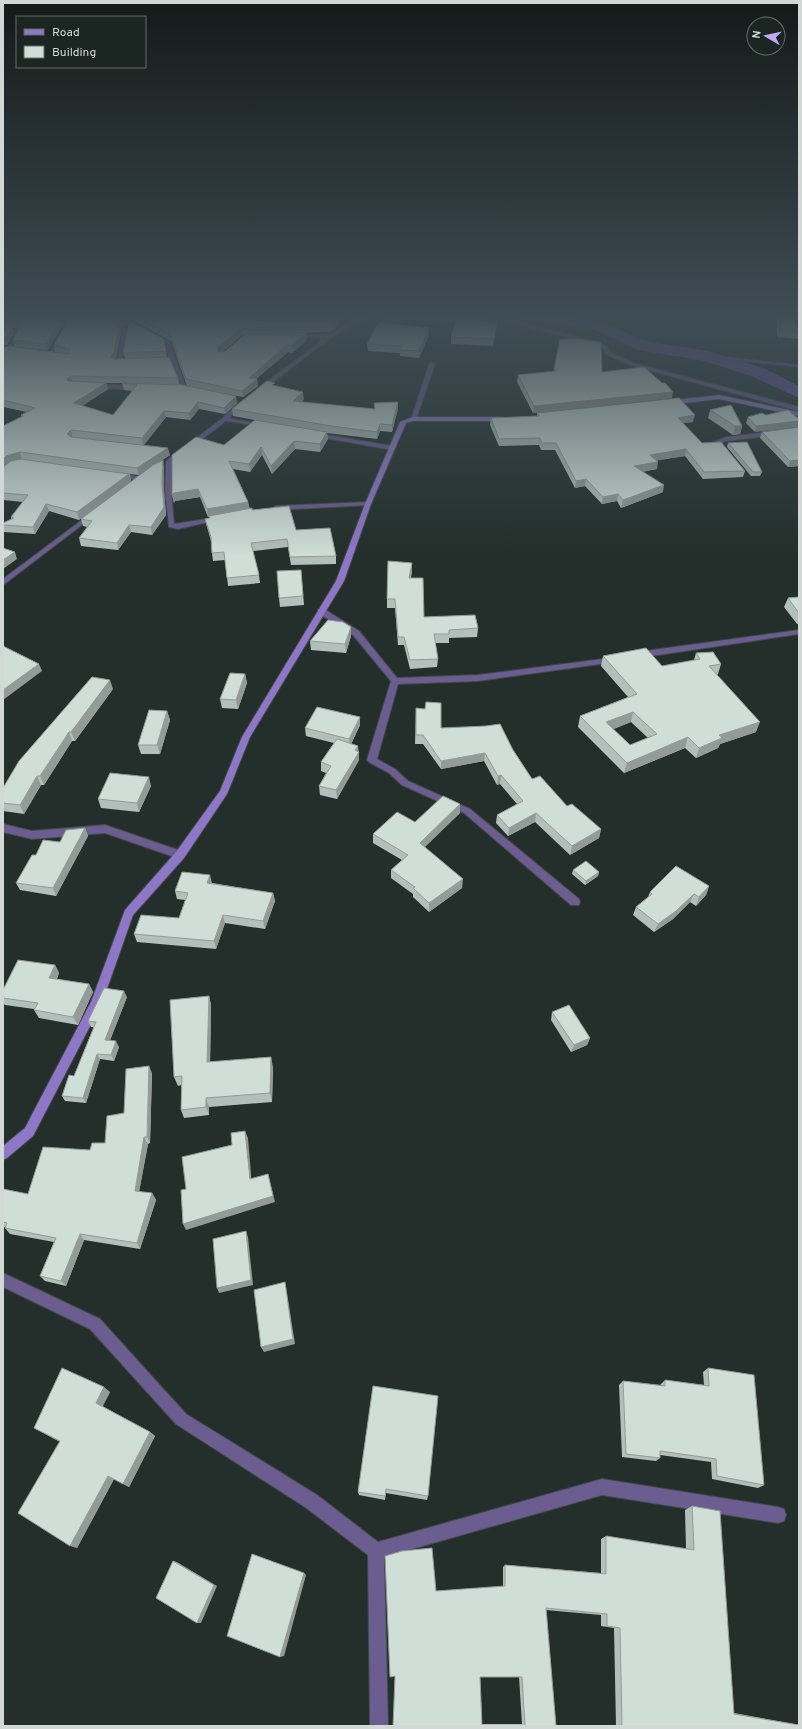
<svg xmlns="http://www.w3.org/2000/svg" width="802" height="1729" viewBox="0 0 802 1729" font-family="Overpass,sans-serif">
<rect width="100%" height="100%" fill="#242f2b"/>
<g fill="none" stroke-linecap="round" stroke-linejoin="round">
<path stroke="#674f98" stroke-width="3" d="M708,356L799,366"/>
<path fill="#674f98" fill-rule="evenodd" d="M513,315H553L599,321L649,342L708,351L763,368L799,386V398L751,376L705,361L639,350L595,330L521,320L515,318Z"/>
<defs>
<path id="street" d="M70,315H76L53,353H49Z
M127,315H131L134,323L170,342L186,387L195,389V391L181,388L168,355L166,344L130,325Z
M359,315L513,320L597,342L608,347L610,352L634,363L799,407V411L630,365L605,354L604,349L593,344L513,324L366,317L332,337L261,391H257V389L325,338H294L291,336L292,335L329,334L360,316Z
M126,325L129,327L122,362L127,364L124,366L114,363L117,360L123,327Z
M3,326L22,331L12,350L3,355V351L8,348L16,332L3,330Z
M432,362L435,364L416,419L411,420L429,364Z
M93,384L135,386L138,388L135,390L91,387L90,386Z
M239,402L244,403L229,418L265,425V427L226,421L172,462L171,490L174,524L219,517L222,519L178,529L169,527L165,490L166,461L223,418Z
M799,428V432L727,441L719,443L728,451L725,453L712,443L726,437Z
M316,433L392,446L395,448L392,450L314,436L313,435Z
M118,473L142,477L145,479L142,481L116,476L115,475Z
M368,502L371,504L370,505L276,510L273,508L276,506Z
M90,514L95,515L3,585V579Z
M318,609H324L359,631L397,678L478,675L618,657V661L615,662L478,681L398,684L377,759L395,769L408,781L470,809L579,899L580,902L579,905H571L464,813L402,785L389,773L369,762L367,760L391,681L353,635L318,613Z
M799,630V634L638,658L634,655L638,652Z
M3,824L32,831L105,825L184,852L185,855L180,859L105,833L32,839L3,832Z
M3,1273L100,1319L186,1414L317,1495L378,1542L602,1479L778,1507L784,1509L786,1515L784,1521L778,1523L602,1495L384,1557L388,1726H370L368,1555L305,1507L176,1424L90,1329L3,1287Z"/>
<path id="secondary" d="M719,395L799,412V416L719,399L668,405L665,403L668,401Z
M413,417H503L506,419L503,421H413L406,423L371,504L344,581L250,737L227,794L184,858L133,915L102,1003L33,1136L7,1158L3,1160V1146L25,1128L91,1002L125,910L176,852L220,791L242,737L336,581L365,504L400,422Z"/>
</defs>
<use href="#street" stroke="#404a46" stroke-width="2"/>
<use href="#secondary" stroke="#404a46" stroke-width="2"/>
<use href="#street" fill="#6b5d8f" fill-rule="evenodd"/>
<use href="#secondary" fill="#8f77c7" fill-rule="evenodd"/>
</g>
<path fill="#b3bfba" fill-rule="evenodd" d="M3,315H69L48,350L15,347L13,340L19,329L12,327L14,333L7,345H3Z
M126,315L128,325L125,324L122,327L116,359L125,358L123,353L164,339L167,357L178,378L179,384L187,386L171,341L135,322L132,315H340V318L335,329L329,332L291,333L307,340L292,353L288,352L256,379H257L258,386L243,397L210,391L237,403L225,414L199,409L190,420L166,417L144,445L170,455L158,463L164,467V490L166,515L152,535L131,532L118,550L81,546L79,538L87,527L83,526L81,519L145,471L139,475L130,474L131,481L79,520L49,511L35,534L3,532V523L11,519V517L23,502L3,500V426L21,417V415L27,412L3,407V347L55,352L54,345ZM242,335H245L224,352H222ZM106,383H122L124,390L132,391L113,415L82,406L108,389Z
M777,315H791L799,329V334L798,339L777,337Z
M497,322L496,329L493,346L451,344V337Z
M429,328V335L419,358L400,356V353L368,351L367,344Z
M560,339L602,372L672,398L533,413L517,382L518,375L554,371Z
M276,386L304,399L301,402L375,409L398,402V409L392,432L380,431L377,439L327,433L328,439L320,452L295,449L272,474L262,455L250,472L233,469L248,502L249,508L296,530L336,556V564L291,565L288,547L253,551L259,575L260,583L228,586L225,560L213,561L212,553L211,541L207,527L205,519L210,518L209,517H208L200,497L175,501L174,503L172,495L224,445L255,420L233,416L232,409Z
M710,410L742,426L740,434L733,435L708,418Z
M537,413L693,422L683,423L702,443L745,471L743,477L703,479L685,456L656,460L657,469L642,472L663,492L621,508L617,501L602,504L585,486L575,488L555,450H541L539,445L499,446L490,425L491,418L537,417Z
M766,415L755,432L746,423L748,417Z
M762,432L799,466L788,467L760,438Z
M728,443L762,472L760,476H751L727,447Z
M412,563V571L411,578L424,617L478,628L477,637L449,638V643H435L438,659L437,667L410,669L404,645H398L395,608H387V599Z
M301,570L304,605L280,607L279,598Z
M799,597V624H797L784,607L788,598Z
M351,636L346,653L311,650L310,641Z
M696,653L721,664L718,674L717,675L756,732L720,744L718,748L696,758L685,748L624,773L578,727L580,716L628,697L601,666L603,656L662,666L694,660ZM631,722L648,738L630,745L613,729Z
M245,674L247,683L238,709L222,708L220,699Z
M113,689L75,741H72L44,785H41L24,814L3,811V788Z
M416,708L441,728L513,750L532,779L567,806L601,829L599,838L570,855L535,822L508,836L496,823L497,815L517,804L500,784L497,785L484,761L441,769L423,744H415Z
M167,711L170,720L160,754H141L138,745Z
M360,717V725L351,744L358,746L359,760L337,799L320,795L319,786L326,773L321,771V762L334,743L306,736L305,728Z
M151,786L139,812L101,808L98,799Z
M460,804V813L424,847L462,888L429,912L413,897V894L391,878V870L402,860L373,843V834L415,822Z
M85,828L88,836L56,896L20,890L16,883L36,855L60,842Z
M573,870L599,872L598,876L585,885L572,874Z
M212,883L273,893L275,901L265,929L225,923L216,949L137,942L134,934L179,918L185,900L177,899L175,891Z
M709,886L706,895L696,906L690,902L673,919L654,932L633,915L636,907L648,897L650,892Z
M55,965L59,973L57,979L89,984L93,992L78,1025L39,1018L34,1010V1009L5,1005L3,1003V990Z
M209,996L211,1005L210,1062L273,1067L272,1102L209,1107V1115L184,1118L181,1110V1085L178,1086L174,1077Z
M127,997L110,1040L119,1047L114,1061L100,1059L86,1103L65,1101L62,1096L74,1076L94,1027H91L88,1021Z
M552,1012L590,1038L587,1045L571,1052L551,1020Z
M152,1073L150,1143L148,1144L139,1192L152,1193L156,1200L140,1249L84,1240L66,1286L45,1281L40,1276L54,1242L10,1234L5,1228V1227H3V1189L28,1194L90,1150L105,1143Z
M708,1368L764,1485L758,1488L712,1479L711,1462L660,1455V1458L656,1461L622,1457L619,1385L623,1381L660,1385L665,1380L704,1385L703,1372Z
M373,1386L428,1496L427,1500L386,1493L385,1500L359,1495L358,1492Z
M110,1392L102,1406L150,1432L155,1436L129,1487L114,1479L77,1548L60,1442L34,1428Z
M692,1506L734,1713L799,1725V1726H616L614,1628L601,1626V1615L546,1610L556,1726H393L436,1591L503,1587V1567L505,1565L601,1573V1539L606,1536L686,1549L685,1510ZM480,1677H519L522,1724H482Z"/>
<path fill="#929b97" d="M64,315H69L48,350L46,344Z
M338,315H340V318L335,329L329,332L328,326Z
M124,317L125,324L122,327L116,359L113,364L111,357L120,320Z
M12,327L14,333L7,345L5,339Z
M241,328L242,335L219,354L218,351V347Z
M429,328V335L419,358V351Z
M307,333V340L292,353L291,346Z
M287,345L288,352L250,384L249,378Z
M71,376L73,382L69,386L67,379Z
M257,379L258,386L243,397L242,391Z
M106,383L108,389L76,410L74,403Z
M303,392L304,399L293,408V401Z
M673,392L672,398L533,413L534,406Z
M236,396L237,403L225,414L224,408Z
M198,402L199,409L190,420L189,413Z
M398,402V409L392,432V425Z
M164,411L166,417L143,446L142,438Z
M695,415L693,422L676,424L678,418Z
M799,421V427L755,432L756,426Z
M380,424V431L377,439V432Z
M735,426H742L740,434L733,435Z
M71,430L73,438L69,441L67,434Z
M327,432L328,439L320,452V444Z
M294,441L295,449L272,474L271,466Z
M261,447L262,455L250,472L249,464Z
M168,448L170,455L139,475L137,468Z
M686,449L685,456L649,462L650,455Z
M20,452L22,460L3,468V459L6,456Z
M163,460L164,467V490L166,515L152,535L151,527L162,483Z
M799,460V466L788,467L790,461Z
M658,462L657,469L632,473L634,466Z
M129,474L131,481L79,520L77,512Z
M586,479L585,486L575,488L576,481Z
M664,485L663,492L621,508L623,500Z
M198,489L200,497L175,501L174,503L172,495L174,493Z
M618,494L617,501L602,504L603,497Z
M248,502L250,509L208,517L207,509Z
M46,504L49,511L35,534L33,527Z
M129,525L131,532L118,550L117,543Z
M15,552L17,559L3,569V560Z
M412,563V571L409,586V578Z
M351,627V636L346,653L345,644Z
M39,664L42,671L3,700V690Z
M245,674L247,683L238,709L236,700Z
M110,680L113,689L75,741L71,732Z
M167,711L170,720L160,754L157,745Z
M633,712L631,722L604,733L606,722Z
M360,717V725L350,747L349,739Z
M760,722L756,732L720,744L718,748L696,758L699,748L719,735Z
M69,732L72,741L44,785L40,776Z
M688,737L685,748L624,773L627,763Z
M358,746L359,760L337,799L336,790L355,750Z
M485,753L484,761L441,769V761Z
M501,775L500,784L497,785L498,776Z
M37,776L41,785L24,814L20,805Z
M149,777L151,786L139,812L137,803Z
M460,804V813L420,852V843Z
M536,813L535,822L508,836L509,828Z
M85,828L88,836L56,896L53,888Z
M601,829L599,838L570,855L572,846Z
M599,872L598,876L585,885L586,881Z
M210,875L212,883H207Z
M463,879L462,888L429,912V903Z
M709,886L706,895L696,906L699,897Z
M273,893L275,901L265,929L263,921Z
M694,894L690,902L673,919L654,932L658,924Z
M223,915L225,923L216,949L214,941Z
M55,965L59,973L53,986L49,978Z
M89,984L93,992L78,1025L73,1017Z
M124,991L127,997L108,1046L105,1040Z
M209,996L211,1005L210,1071L207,1062Z
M590,1038L587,1045L571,1052L574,1045Z
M116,1041L119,1047L114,1061L111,1055Z
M97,1054L100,1059L86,1103L83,1098Z
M271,1057L273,1067L272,1102L270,1093Z
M149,1066L152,1073L150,1143L147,1137Z
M206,1098L209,1107V1115L206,1107Z
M245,1131L248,1138L252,1186L250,1179Z
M144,1137L148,1144L138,1197L135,1191Z
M268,1174L275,1202L186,1230L183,1224Z
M152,1193L156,1200L140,1249L137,1243Z
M246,1231L248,1237L253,1285L219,1293L217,1288Z
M80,1234L84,1240L66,1286L61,1281Z
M285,1282L286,1287L295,1344L264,1352L261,1347Z
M104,1387L110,1392L102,1408L96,1403Z
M150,1432L155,1436L129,1487L123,1484Z
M108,1476L114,1479L77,1548L70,1546Z
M173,1561L177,1562L217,1586L201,1623H197Z
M304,1573L306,1575L284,1656L280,1657Z"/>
<path fill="#d0ded8" stroke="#929b97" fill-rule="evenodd" d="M3,315H64L46,344L13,340L22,324L3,319Z
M71,315H126L127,318L124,317L120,320L114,353L111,357L114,359L169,357L178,378L71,376L67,379L68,381L106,383L74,403L113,415L137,385L122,383L183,385L236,396L224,408L198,402L189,413L164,411L142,438L71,430L67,434L71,437L168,448L137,468L20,452L6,456L3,459V426L23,416L21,415L35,408L3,400V347L9,346L69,354V349L54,345Z
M134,315H338L335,322L328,326L241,328L218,347V351L224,352L246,334L307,333L291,346L287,345L249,378L257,379L242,391L186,379L170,334L134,316Z
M779,315H791L799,329V331L780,329Z
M457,318L480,319V321L497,322L494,339L451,337Z
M129,321L164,339L166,351L123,353Z
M379,322L429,328L419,351L400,350L402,346L367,344Z
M3,325L12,327L5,339H3Z
M560,339H578L601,342L602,372L644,367L662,383H665L673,392L534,406L518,375L556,371L554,369Z
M267,381L275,383L272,385L303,392L293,401L375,409L374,403L398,402L392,425L380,424L377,432L331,426L232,409Z
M679,398L695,415L678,418L702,443L721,442L745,471L704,472L686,449L650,455L658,462L634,466L664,485L623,500L618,494L603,497L586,479L576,481L556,443H542L540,438L499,439L491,418L539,416L537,413Z
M731,405L742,426H735L710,410Z
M788,410L799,419V421L756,426L748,417L762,413L766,415Z
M255,420L327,432L320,444L294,441L271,466L261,447L249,464L229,461L248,502L207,509L198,489L174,493L172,495V455L196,437L224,445Z
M799,427V460L790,461L762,432Z
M747,442L762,472H753L728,443Z
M20,459L129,474L77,512L46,504L33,527L3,525V523L14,518L11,517L28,495L3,493V467L11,461Z
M163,460L162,483L164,507L151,527L129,525L117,543L79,538L92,521L81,519L153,465Z
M289,506L296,530L330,528L336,556L290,557L287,539L251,543L259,575L227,578L224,552L212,553L211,537L205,519L210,518L209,516L252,508V510Z
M3,548L15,552L3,560Z
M388,561L412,563L409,578H423L424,617L475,615L478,628L449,630V634H434L438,659L410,660L404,637H398L395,599H387Z
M301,570L303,596L279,598L277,571Z
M799,597V613L788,598Z
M328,620L343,622L351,627L345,644L310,641Z
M3,646L39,664L3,690Z
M646,648L662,666L700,659L696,653L713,652L721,664L709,666L760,722L719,735L722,738L699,748L688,737L627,763L580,716L637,694L603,656ZM633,712L657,734L630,745L606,722Z
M230,673L245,674L236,700L220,699Z
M92,677L110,680L71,732H69L40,776H37L20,805L3,803V788L19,761Z
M426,702L441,703V728L486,726L500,724L513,750L532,779L540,776L567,806L572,804L601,829L572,846L536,813L509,828L497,815L523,801L501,775L498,776L485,753L441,761L423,735H416V708L425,709Z
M317,707L360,717L349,739L305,728Z
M149,710L167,711L157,745H138Z
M337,739L358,746L355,750L359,752L336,790L319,786L331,766L321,762Z
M110,773L149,777L137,803L98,799Z
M443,796L460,804L420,843L463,879L429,903L413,888L415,887L391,870L408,855L373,834L397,812L415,822Z
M85,828L53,888L16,883L32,855H36L43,840L60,842L66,830Z
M586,861L599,872L586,881L573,870Z
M676,866L709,886L699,897L694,894L676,911L658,924L636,907L652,894L650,892Z
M182,872L210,875L207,883L273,893L263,921L223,915L214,941L134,934L141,915L179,918L188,893L175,891Z
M18,960L55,965L49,978L89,984L73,1017L34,1010L38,1003L3,998V990Z
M104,988L124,991L105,1040L116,1041L111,1055L97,1054L83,1098L62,1096L69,1075L74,1076L96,1022L88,1021Z
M209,996L207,1062L271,1057L270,1093L206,1098V1107L181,1110L182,1076L174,1077L170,1000Z
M569,1005L590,1038L574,1045L552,1012Z
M149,1066L147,1137H144L135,1191L152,1193L137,1243L80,1234L61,1281L40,1276L56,1238L5,1228L7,1223L3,1222V1189L28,1194L43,1147L90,1150L92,1143H105L107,1116L124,1113L126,1069Z
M245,1131L250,1179L268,1174L273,1196L183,1224L181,1190L186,1189L182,1157L232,1145L231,1133Z
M246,1231L251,1280L217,1288L213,1239Z
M285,1282L293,1339L261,1347L254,1290Z
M62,1368L104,1387L96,1403L150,1432L123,1484L108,1476L70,1546L18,1513L60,1441L34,1428Z
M708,1368L754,1375L764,1485L717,1476L716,1459L660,1451V1458L626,1454L623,1381L665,1386V1380L709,1386Z
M373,1386L438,1396L428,1496L386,1489L385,1496L358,1492Z
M692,1506L720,1511L734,1714L799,1725V1726H622L620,1628L607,1626V1614L546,1608L556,1726H525L522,1677H480L482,1726H393L395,1676L390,1677L385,1556L402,1551L432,1548L436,1591L505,1586V1565L606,1574V1536L694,1550Z
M252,1554L304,1573L280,1657L227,1636Z
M173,1561L214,1585L197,1623L156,1598Z"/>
<linearGradient id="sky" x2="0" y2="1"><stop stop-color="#141a18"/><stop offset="0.57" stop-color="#3f4d55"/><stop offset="1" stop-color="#3f4d55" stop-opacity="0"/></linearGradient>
<rect width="802" height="557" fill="url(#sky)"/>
<rect width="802" height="1729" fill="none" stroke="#d1d8d5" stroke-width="8"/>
<rect x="16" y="16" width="130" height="52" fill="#1b2521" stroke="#646d69"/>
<rect x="24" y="29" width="20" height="6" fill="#8f77c7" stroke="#646d69"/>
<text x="52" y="36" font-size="12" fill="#d1d8d5">Road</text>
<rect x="24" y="46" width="20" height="12" fill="#d0ded8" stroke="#646d69"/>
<text x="52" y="56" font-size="12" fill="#d1d8d5">Building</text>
<g transform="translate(766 36) rotate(279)"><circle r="19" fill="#1b2521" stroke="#646d69"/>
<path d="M0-3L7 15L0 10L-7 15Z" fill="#bea9f4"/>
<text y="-6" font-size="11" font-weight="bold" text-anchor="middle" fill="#d1d8d5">N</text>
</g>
</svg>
